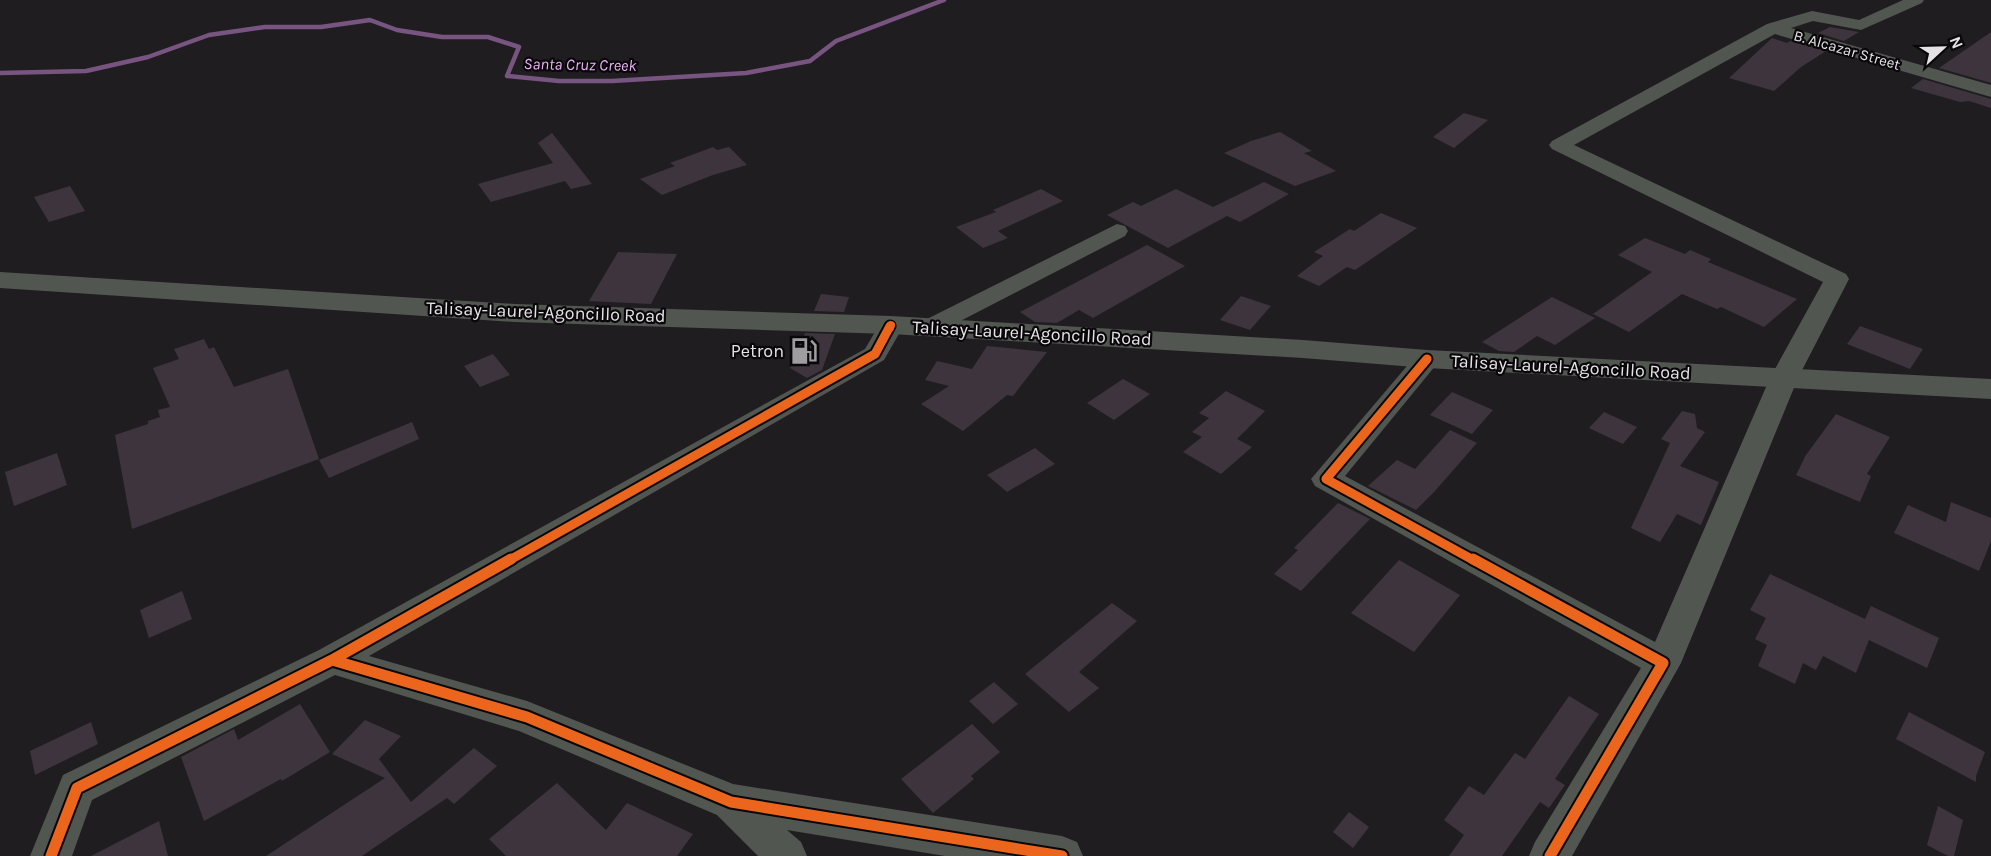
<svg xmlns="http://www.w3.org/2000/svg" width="1991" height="856" viewBox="0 0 1991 856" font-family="Karla,sans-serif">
<rect width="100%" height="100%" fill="#201d21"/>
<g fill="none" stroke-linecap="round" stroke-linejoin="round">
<path stroke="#785580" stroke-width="4.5" d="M0,73L86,71L148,57L209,35L265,27H321L370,20L397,30L442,37H488L519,47L507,76L559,81H612L746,73L810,61L836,41L944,0"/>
</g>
<path fill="#3d343e" d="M1830,27L1859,32L1844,41L1818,33Z
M1991,32V83L1939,68Z
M1772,38L1787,43L1790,41L1826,51L1801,67L1774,91L1729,78Z
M1923,79L1991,99V108L1969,101L1960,102L1911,88Z
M1464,113L1488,120L1454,148L1433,137Z
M1280,132L1312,151L1304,153L1336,171L1295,186L1224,153L1251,141Z
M552,133L592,184L571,189L565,181L491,202L478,184L553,163L538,143Z
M713,147L717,150L729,147L747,165L713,175L662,195L640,179L675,166L670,163Z
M1264,182L1289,194L1240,222L1227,216L1168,248L1107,215L1133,202L1141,206L1176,189L1213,207Z
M70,186L85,211L49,222L34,197Z
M1041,189L1063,201L998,231L1008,238L983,248L956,227L996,212L993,210Z
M1381,213L1417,228L1355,270L1347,267L1319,286L1297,276L1323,256L1314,252L1350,229L1354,231Z
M1645,238L1685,254L1690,250L1711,259L1708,262L1797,299L1764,327L1721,307L1717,309L1682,294L1629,332L1593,314L1652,272L1618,255Z
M1147,245L1185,266L1093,318L1079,310L1057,323L1035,322L1020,312Z
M618,252L677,254L651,304L589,301Z
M821,294L849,297L844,312L814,311Z
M1241,296L1271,306L1250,330L1220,320Z
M1552,297L1595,318L1555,345L1537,336L1514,352L1499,351L1482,342Z
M1860,326L1923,349L1910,369L1847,344Z
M805,333L835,334L822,370L807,378L790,368Z
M204,339L209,349L214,347L234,387L288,369L319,459L132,529L115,435L148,424V421L160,417L158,410L170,407L153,368L179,359L174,349Z
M987,346L1047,352L1013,396L1007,395L963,431L921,404L949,386L925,380L937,361L972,369Z
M493,354L510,375L480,387L464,366Z
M1123,379L1150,394L1114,420L1087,403Z
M1226,391L1265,411L1237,439L1252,447L1221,474L1183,452L1202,437L1192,432L1209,418L1199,413Z
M1452,392L1493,410L1472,434L1430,415Z
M1682,411L1695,414L1697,428L1705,432L1680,466L1719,482L1701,525L1677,514L1660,542L1631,528L1670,443L1661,439Z
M1604,412L1637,427L1623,444L1589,428Z
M1836,414L1890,437L1867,474L1871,476L1860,502L1796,475L1806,455Z
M412,422L419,439L329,478L319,460Z
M1450,430L1477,443L1435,491L1416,510L1368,486L1397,460L1415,469Z
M1035,448L1055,464L1007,492L987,475Z
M57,453L67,485L14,506L5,472Z
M1951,502L1991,518V541L1979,571L1894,533L1908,505L1946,522Z
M1338,503L1370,519L1301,591L1274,574L1298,550L1294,548Z
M1399,560L1460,595L1414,652L1351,613Z
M1770,574L1865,619L1871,606L1939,638L1927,668L1869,640L1856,673L1823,656L1816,670L1803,663L1795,684L1758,666L1767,645L1755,639L1766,618L1750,610Z
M182,591L192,619L149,638L140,610Z
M1112,603L1137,621L1079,672L1099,688L1069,712L1025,674Z
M994,682L1018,704L993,724L969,701Z
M1569,696L1599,714L1555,779L1565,785L1549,808L1540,802L1502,856H1449L1464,835L1444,820L1469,786L1484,795L1515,753L1525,759Z
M300,704L330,752L282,781L281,779L204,821L181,757L234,729L238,740Z
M1909,712L1985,752L1976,776V782L1896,739Z
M365,720L401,736L379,759L411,802L474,748L497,766L454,804L447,798L362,856H266L385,778L332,754Z
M91,722L98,744L35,775L30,751Z
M972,724L1000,752L971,776L974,779L933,813L901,779Z
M557,783L606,830L627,803L693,834L677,856H506L489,839Z
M1938,806L1963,820L1954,856H1948L1927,845Z
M1349,812L1369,827L1353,848L1333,832Z
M159,821L168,856H91Z"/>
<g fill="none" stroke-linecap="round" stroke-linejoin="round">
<path fill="#515651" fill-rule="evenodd" d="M1903,0H1924L1922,3L1861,30L1813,21L1791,28L1991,85V97L1775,34L1574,145L1846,274L1849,279L1798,378L1681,663L1572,856H1529L1535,842L1641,668L1315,486L1311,479L1418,353L1427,351L1436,353L1440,359L1436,365L1345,476L1655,642L1770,378L1823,282L1552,149L1549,145L1552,141L1767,24L1812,11L1859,20Z
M1117,224L1125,226L1128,231L1125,236L939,332L930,335L921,332L917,327L921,322Z
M891,317L900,320L904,325L884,360L369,656L527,701L733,784L1062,836L1077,842L1083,856H945L787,830L801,842L807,856H758L717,815L519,731L335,675L92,800L72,856H30L63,775L319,650L803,383L865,349L882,320Z"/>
<path fill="#515651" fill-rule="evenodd" d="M0,272L515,304L891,316L1303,340L1427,350L1991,379V399L1427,368L1303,358L891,334L515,322L0,288Z"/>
<defs>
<path id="cycleway-far2" d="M890,328L891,325"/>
<path id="cycleway-far1" d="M1427,359L1326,479L1475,561
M508,561L875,354L890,326"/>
<path id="cycleway" d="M1473,559L1663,663L1550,856
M332,660L527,717L731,802L1062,856
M51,856L77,788L332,660L511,559"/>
</defs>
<use href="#cycleway-far2" stroke="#090709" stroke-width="10"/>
<use href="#cycleway-far1" stroke="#090709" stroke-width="13"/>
<use href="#cycleway" stroke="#090709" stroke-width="15"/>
<use href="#cycleway-far2" stroke="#eb651d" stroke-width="8"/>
<use href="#cycleway-far1" stroke="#eb651d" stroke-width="9"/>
<use href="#cycleway" stroke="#eb651d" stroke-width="11"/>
</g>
<defs>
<symbol id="fuel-bare" viewBox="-9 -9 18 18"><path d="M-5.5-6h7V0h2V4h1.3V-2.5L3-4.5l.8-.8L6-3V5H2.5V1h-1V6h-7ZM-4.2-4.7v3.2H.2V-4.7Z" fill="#a09da0" stroke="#090709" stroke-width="2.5" paint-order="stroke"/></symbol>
</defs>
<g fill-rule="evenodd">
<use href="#fuel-bare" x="785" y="332" width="38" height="38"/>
</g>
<g text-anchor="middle" stroke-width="4.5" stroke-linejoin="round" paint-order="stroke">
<g font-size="15" fill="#e5e2e5" stroke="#090709">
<text transform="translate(1847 50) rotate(16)" y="5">B. Alcazar Street</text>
</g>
<g font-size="16" font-style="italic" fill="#ecb2f7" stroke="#090709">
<text transform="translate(580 64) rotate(1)" y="6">Santa Cruz Creek</text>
</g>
<g font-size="18" fill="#e5e2e5" stroke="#090709">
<text transform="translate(546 312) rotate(2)" y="6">Talisay-Laurel-Agoncillo Road</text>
<text transform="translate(1032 333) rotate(3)" y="6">Talisay-Laurel-Agoncillo Road</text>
<text transform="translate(1571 367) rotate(3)" y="6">Talisay-Laurel-Agoncillo Road</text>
</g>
<g font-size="18" fill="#e5e2e5" stroke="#090709" text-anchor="end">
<text x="784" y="357">Petron</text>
</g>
</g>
<g transform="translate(1943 48) rotate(68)" stroke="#090709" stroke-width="4.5" paint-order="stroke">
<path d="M0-4.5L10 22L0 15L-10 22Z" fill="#e5e2e5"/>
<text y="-9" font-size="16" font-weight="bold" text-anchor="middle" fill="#e5e2e5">N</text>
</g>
</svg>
